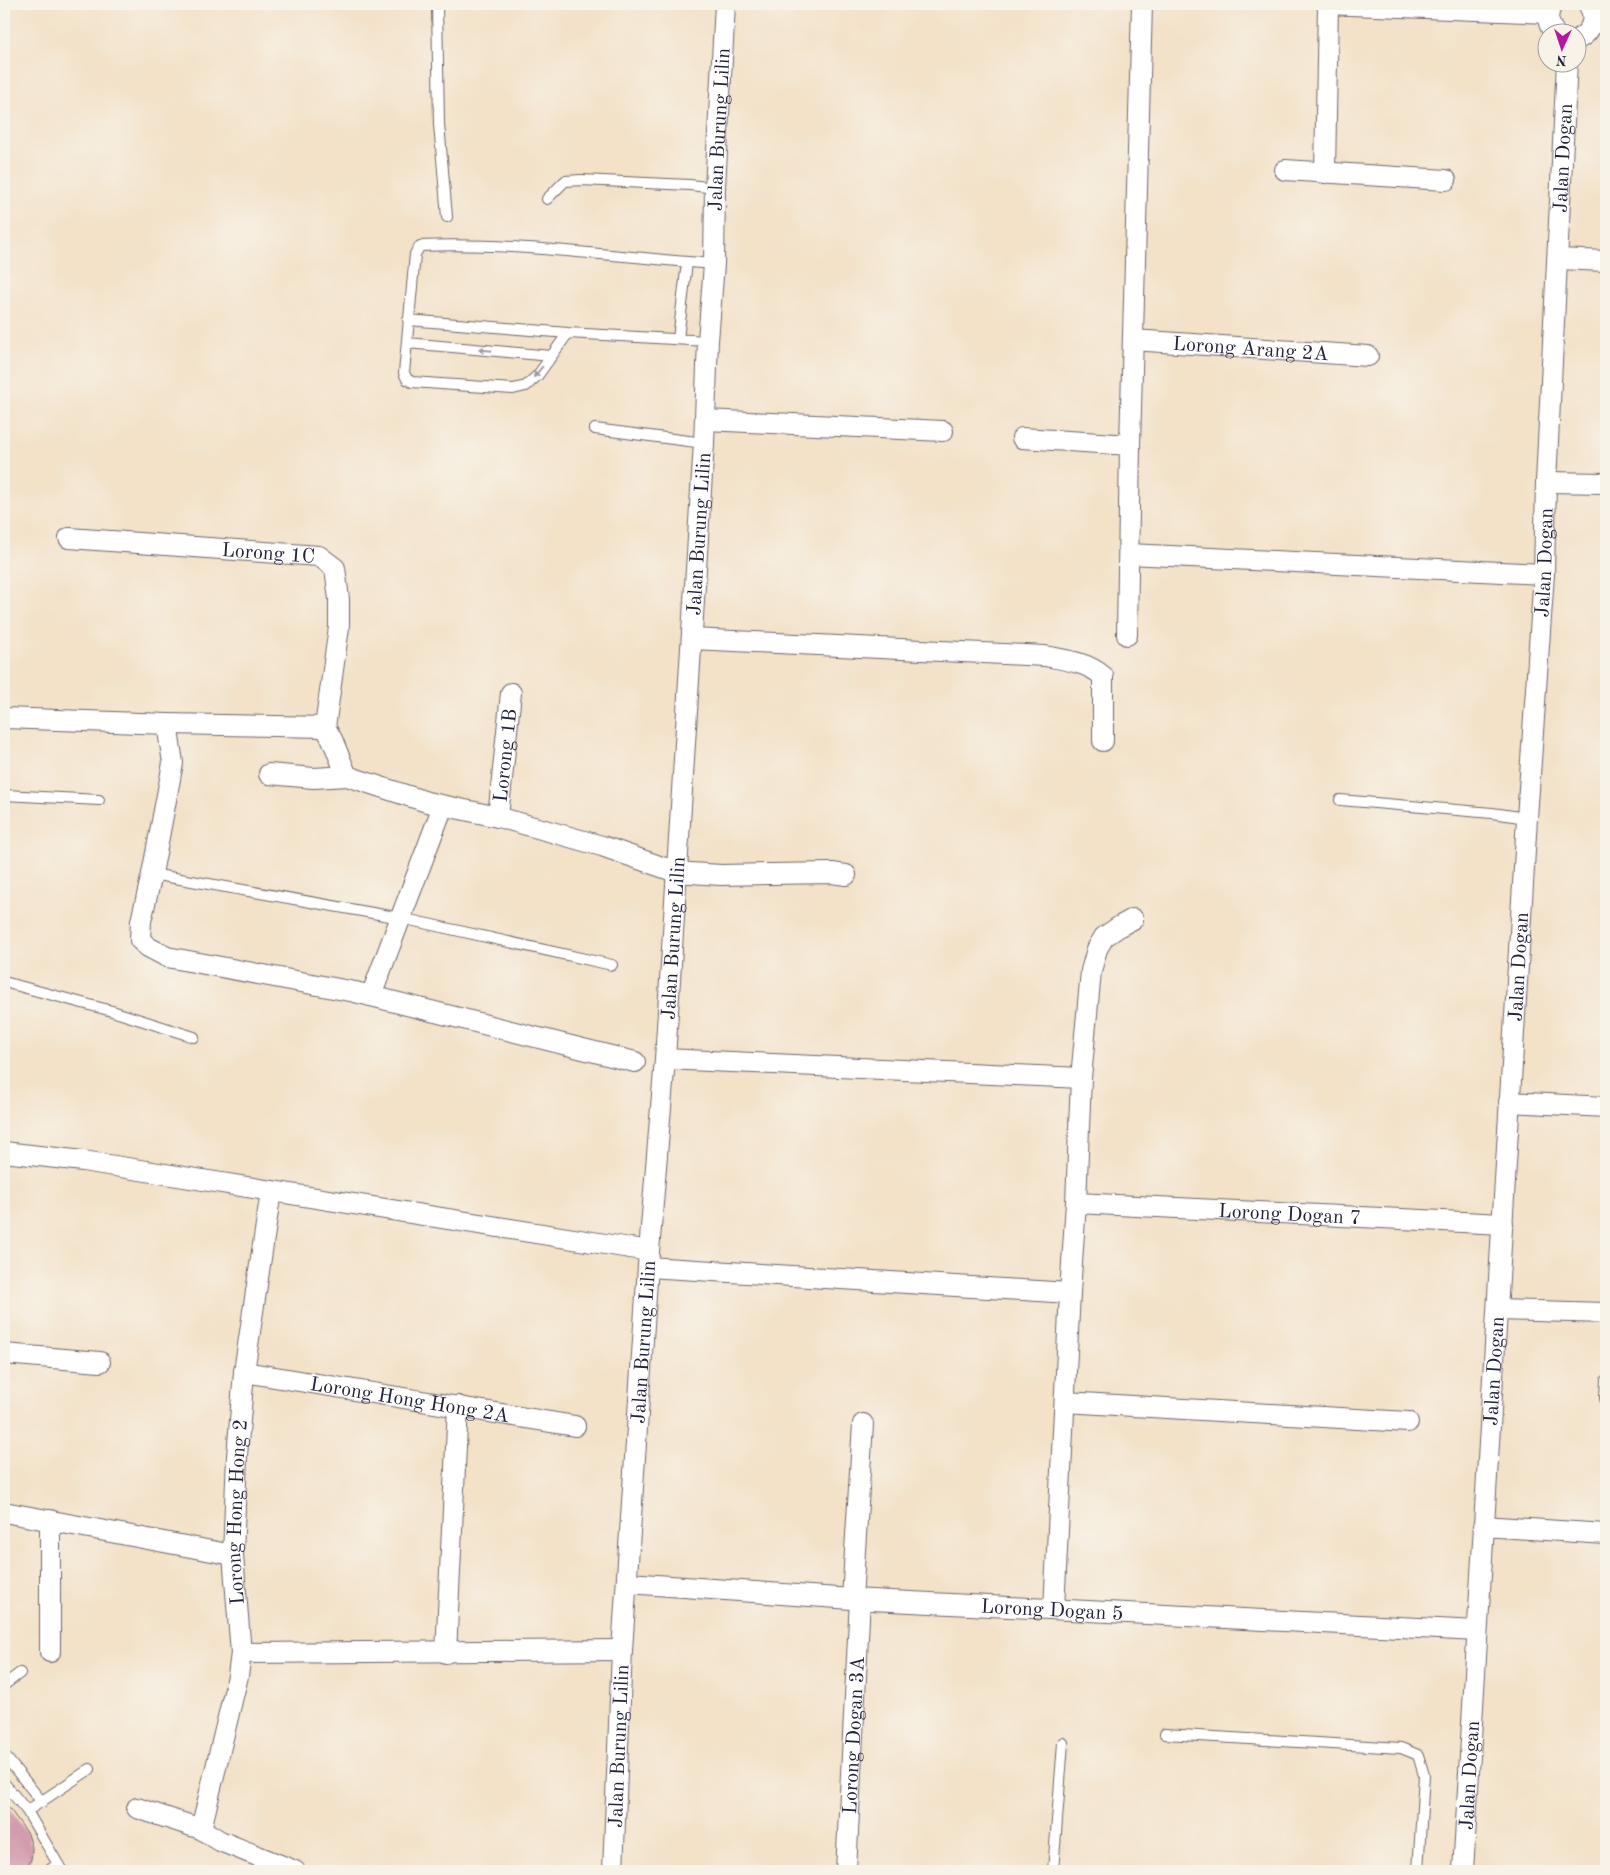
<svg xmlns="http://www.w3.org/2000/svg" width="1610" height="1875" viewBox="0 0 1610 1875" font-family="'Old Standard TT',serif">
<rect width="100%" height="100%" fill="#f7f3e8"/>
<filter id="ink" filterUnits="userSpaceOnUse"><feTurbulence type="fractalNoise" baseFrequency=".02" numOctaves="2"/><feDisplacementMap in="SourceGraphic" scale="10" xChannelSelector="R" yChannelSelector="G"/><feConvolveMatrix kernelMatrix="1 2 1 2 8 2 1 2 1" color-interpolation-filters="sRGB"/></filter>
<filter id="wash" filterUnits="userSpaceOnUse"><feTurbulence type="fractalNoise" baseFrequency=".0096" numOctaves="4" result="noise"/><feDisplacementMap in="SourceGraphic" scale="20" xChannelSelector="R" yChannelSelector="G"/><feGaussianBlur stdDeviation="1.12" result="paint"/><feColorMatrix in="noise" values="0 0 0 0 0 0 0 0 0 0 0 0 0 0 0 0 0 1.4 0 .05"/><feComposite in="paint" operator="in"/></filter>
<g filter="url(#wash)">
<rect width="100%" height="100%" fill="#f3e1c8"/>
<g id="blocks">
<path fill="#d39cae" d="M4,1801L28,1834L32,1848L31,1859L25,1871H4Z"/>
</g>
</g>
<g filter="url(#ink)">
<use href="#blocks" fill-opacity="0" stroke="#6b656c" stroke-width="1"/>
<g fill="none" stroke-linecap="round" stroke-linejoin="round">
<defs>
<path id="lane" d="M437,4L439,124L447,217
M547,199L565,181L581,180L690,185L715,188
M408,320L568,333L708,341
M568,333L538,375L526,386L513,389L412,382L407,379L404,373L415,254L420,246C518,242 616,257 714,264
M678,339L687,262
M407,343L551,356
M595,429L704,443
M4,795L99,800
M1340,800L1492,813L1527,818
M152,874L401,918L612,965
M4,982L112,1011L194,1037
M1606,1380L1605,1398L1606,1401
M4,1685L20,1673
M1165,1734L1401,1748L1418,1755L1424,1775L1418,1871
M4,1755L42,1802
M4,1783L27,1811L62,1871
M27,1811L90,1769
M48,1871L58,1864
M1053,1871L1063,1743"/>
<g id="street">
<path d="M1326,4L1548,13"/>
<path d="M1553,4C1546,14 1547,23 1554,32"/>
<path d="M1578,39C1592,32 1597,17 1588,4"/>
<path d="M1285,170L1446,180"/>
<path d="M1325,173L1328,4"/>
<path d="M1558,259L1606,261"/>
<path id="s1" d="M1133,340L1368,356"/>
<path d="M705,420L943,431"/>
<path d="M1022,438L1130,445"/>
<path d="M1546,482L1606,483"/>
<path id="s2" d="M69,538L319,556L335,568L339,599V627L325,727"/>
<path d="M1129,554L1544,574"/>
<path d="M1127,635L1130,445L1142,4"/>
<path d="M692,639L1045,656C1066,660 1087,662 1103,676V741"/>
<path d="M4,718L167,724L325,727"/>
<path d="M167,724L173,763L152,874L141,921L140,940L148,947L167,957L355,992L635,1062"/>
<path d="M325,727L332,739L347,776L427,802L498,817L602,846L676,872L721,875L832,873L846,875"/>
<path d="M269,774L314,778L347,776"/>
<path id="s3" d="M498,817L511,693"/>
<path d="M371,996L443,806"/>
<path d="M665,1059L1081,1078"/>
<path d="M1509,1102L1606,1107"/>
<path d="M4,1152L83,1161L649,1251"/>
<path id="s4" d="M1076,1203L1503,1224"/>
<path d="M648,1267L1070,1293"/>
<path d="M1498,1310L1606,1313"/>
<path d="M4,1354L100,1362"/>
<path id="s5" d="M244,1372L575,1426"/>
<path d="M1065,1402L1408,1422"/>
<path d="M4,1512L233,1555"/>
<path d="M50,1520V1652"/>
<path d="M1483,1526L1606,1534"/>
<path id="s6" d="M628,1583L852,1599L1477,1631"/>
<path d="M852,1599L863,1424"/>
<path d="M1054,1609L1070,1293L1076,1203L1081,1078L1091,971L1097,949L1104,937L1120,926L1133,919"/>
<path d="M241,1653L622,1650"/>
<path d="M446,1653L458,1406"/>
<path d="M137,1808L201,1829L220,1841L295,1871"/>
<path id="s7" d="M201,1829L238,1676L241,1653L233,1555L237,1456L244,1372L271,1191"/>
<path id="s8" d="M613,1871L622,1650L649,1251L665,1059L704,443L708,341L714,264L715,188L725,4"/>
<path id="s9" d="M846,1871L860,1599"/>
<path id="s10" d="M1463,1871L1527,818L1544,574L1546,482L1567,62"/>
</g>
</defs>
<use href="#lane" stroke="#6b656c" stroke-width="12"/>
<use href="#street" stroke="#6b656c" stroke-width="22"/>
<use href="#lane" stroke="#fff" stroke-width="10"/>
<use href="#street" stroke="#fff" stroke-width="20"/>
</g>
<defs><path id="oneway-solid" d="M-6-.8H1V-3.2L6.5 0L1 3.2V.8H-6Z" transform="scale(1.25)"/></defs>
<g fill="#9c9ca7">
<use href="#oneway-solid" transform="translate(485 350) rotate(-175)"/>
<use href="#oneway-solid" transform="translate(538 372) rotate(129)"/>
</g>
</g>
<g text-anchor="middle" stroke-width="5" stroke-linejoin="round" paint-order="stroke">
<g font-size="20" fill="#22223b" stroke="#f7f3e8">
<text dy="7" stroke="none"><textPath href="#s8" startOffset="1745">Jalan Burung Lilin</textPath></text>
<text dy="7" stroke="none"><textPath href="#s10" startOffset="1716">Jalan Dogan</textPath></text>
<text dy="7" stroke="none"><textPath href="#s1" startOffset="118">Lorong Arang 2A</textPath></text>
<text dy="7" stroke="none"><textPath href="#s8" startOffset="1340">Jalan Burung Lilin</textPath></text>
<text dy="7" stroke="none"><textPath href="#s2" startOffset="200">Lorong 1C</textPath></text>
<text dy="7" stroke="none"><textPath href="#s10" startOffset="1311">Jalan Dogan</textPath></text>
<text dy="7" stroke="none"><textPath href="#s3" startOffset="62">Lorong 1B</textPath></text>
<text dy="7" stroke="none"><textPath href="#s8" startOffset="935">Jalan Burung Lilin</textPath></text>
<text dy="7" stroke="none"><textPath href="#s10" startOffset="906">Jalan Dogan</textPath></text>
<text dy="7" stroke="none"><textPath href="#s4" startOffset="214">Lorong Dogan 7</textPath></text>
<text dy="7" stroke="none"><textPath href="#s8" startOffset="530">Jalan Burung Lilin</textPath></text>
<text dy="7" stroke="none"><textPath href="#s10" startOffset="501">Jalan Dogan</textPath></text>
<text dy="7" stroke="none"><textPath href="#s5" startOffset="168">Lorong Hong Hong 2A</textPath></text>
<text dy="7" stroke="none"><textPath href="#s7" startOffset="322">Lorong Hong Hong 2</textPath></text>
<text dy="7" stroke="none"><textPath href="#s6" startOffset="425">Lorong Dogan 5</textPath></text>
<text dy="7" stroke="none"><textPath href="#s9" startOffset="136">Lorong Dogan 3A</textPath></text>
<text dy="7" stroke="none"><textPath href="#s8" startOffset="125">Jalan Burung Lilin</textPath></text>
<text dy="7" stroke="none"><textPath href="#s10" startOffset="96">Jalan Dogan</textPath></text>
</g>
</g>
<rect width="1610" height="1875" fill="none" stroke="#f7f3e8" stroke-width="20"/>
<g transform="translate(1562 48) rotate(183)"><circle r="24" fill="#f7f3e8" stroke="#a29fa3"/>
<path d="M0-4L9 19L0 12L-9 19Z" fill="#b5179e"/>
<text y="-8" font-size="14" font-weight="bold" text-anchor="middle" fill="#22223b">N</text>
</g>
</svg>
